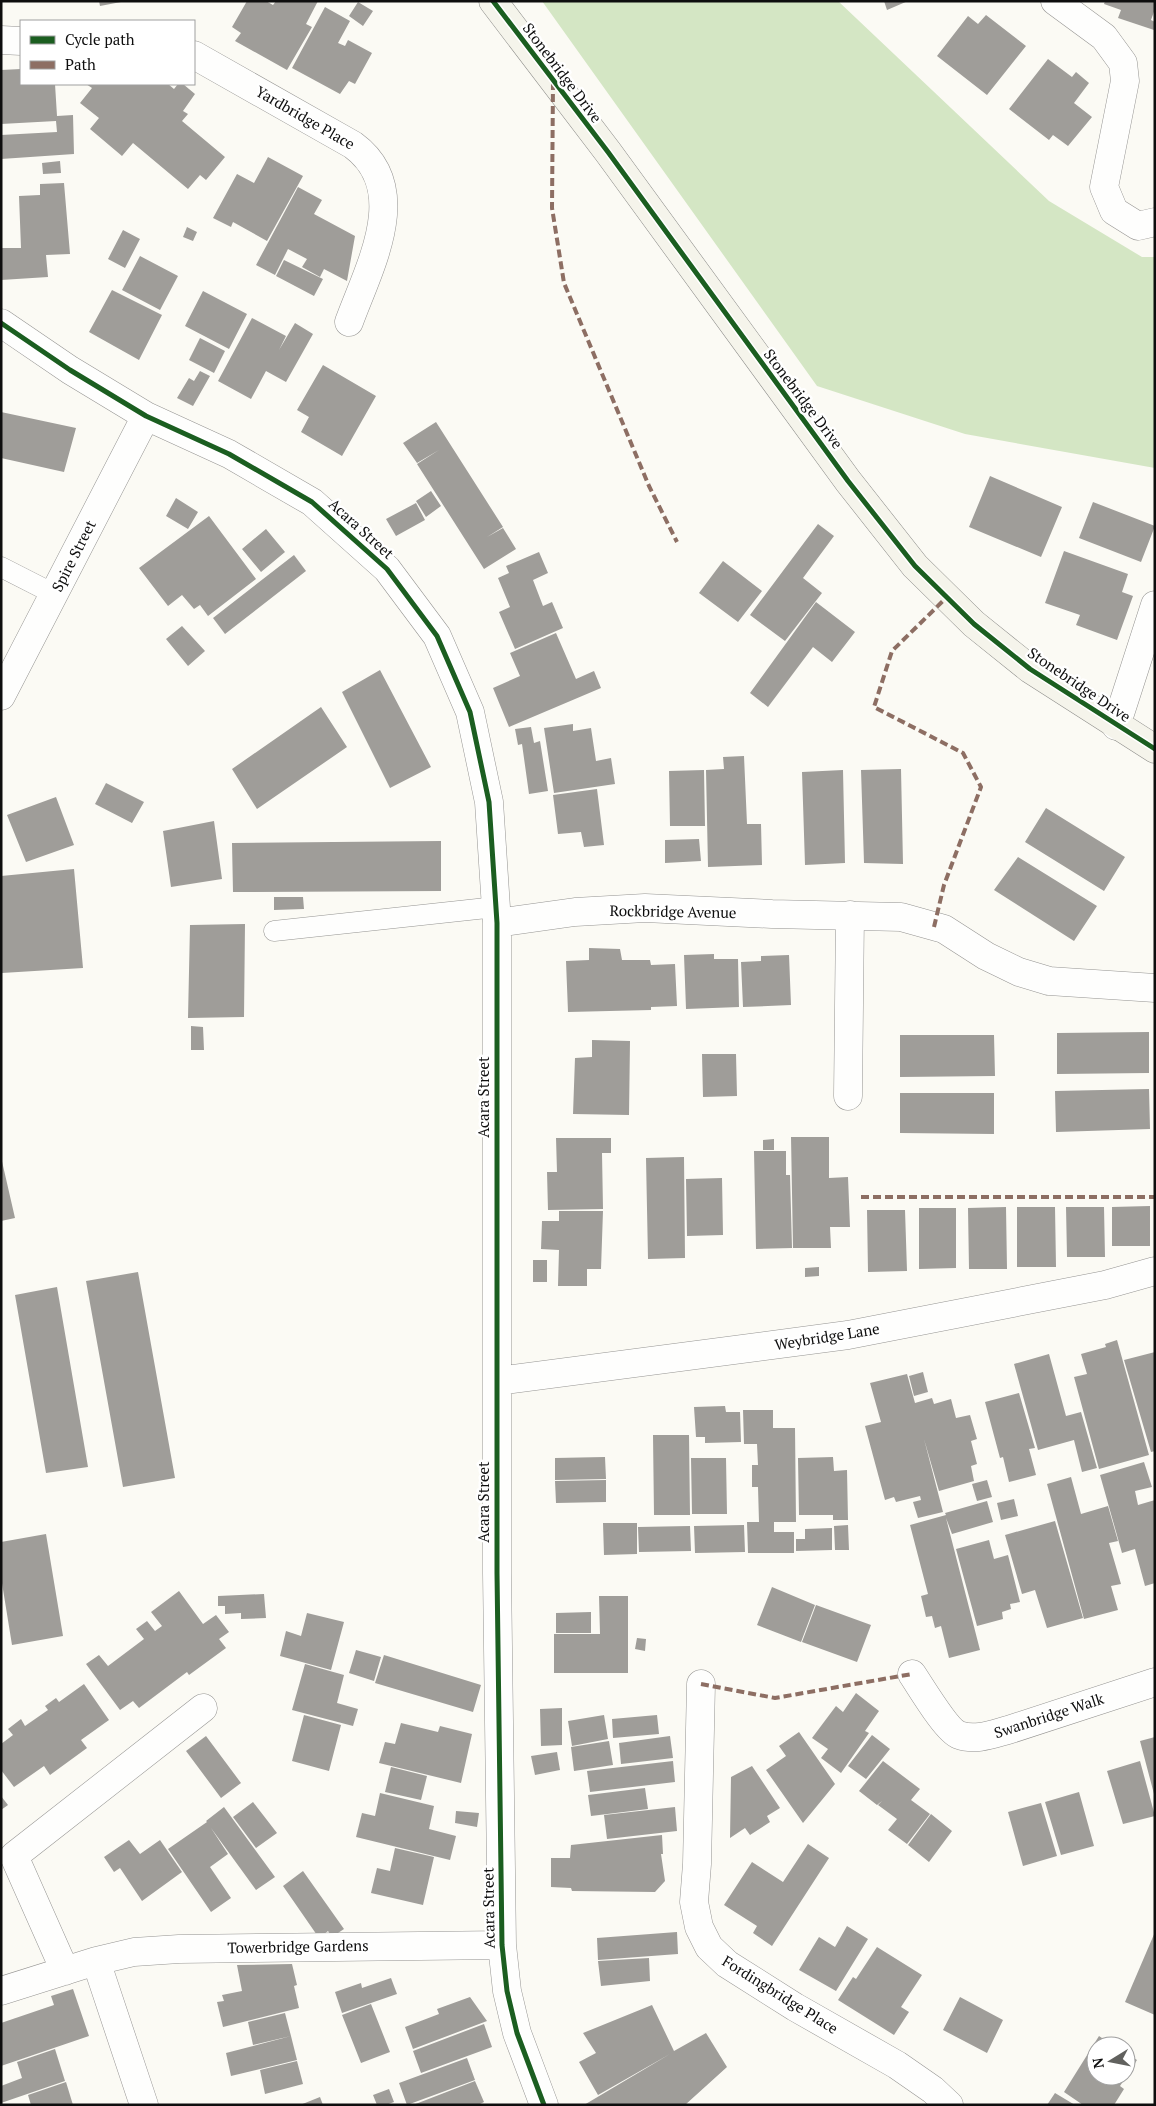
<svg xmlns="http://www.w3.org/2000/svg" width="1156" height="2106" viewBox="0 0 1156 2106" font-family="'PT Serif',serif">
<rect width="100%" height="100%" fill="#fbfaf4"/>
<path fill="#d4e6c4" d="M542,1H838L1049,201L1142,257H1155V468L965,434L817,386Z"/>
<path fill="#9f9d99" d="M99,1H121V2L100,6Z
M247,1H266L273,5L276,1H318L306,24L312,27L287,70L235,41L241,33L232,27Z
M884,1H908L887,10Z
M1105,1H1155V9L1151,20L1155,22L1154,30L1118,18L1121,10L1104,4Z
M358,2L373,11L363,26L349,16Z
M325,7L350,21L338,43L345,46L348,40L372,53L355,84L349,81L340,94L292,68Z
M986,15L1026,46L987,95L937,56L968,16L978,24Z
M1048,59L1072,77L1076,72L1089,83L1074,103L1092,117L1068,146L1053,135L1049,140L1009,109Z
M21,69V84H55L57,116L73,115L74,154L1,159V135L57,132L56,121L1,124V70Z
M86,84H168L174,89L178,84H183L195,94L183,111L188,114L182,121L225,157L206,180L200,175L188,189L133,143L122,156L90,129L99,118L80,103L92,88Z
M268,157L303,176L267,241L233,222L231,227L213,218L237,174L254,183Z
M60,161L61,173L43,174L42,163Z
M64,183L70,254L46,255L48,277L1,280V248H21L19,196L40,195V184Z
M298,187L322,200L314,214L355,236L347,281L324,269L320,277L302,267L307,259L288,249L275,275L256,265Z
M187,227L197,232L193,241L183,237Z
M123,230L140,239L125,268L108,259Z
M140,256L178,276L160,310L122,290Z
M284,260L323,279L314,296L276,276Z
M112,290L162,315L139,360L89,332Z
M203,291L247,314L229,349L185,326Z
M252,318L286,336L279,350L295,323L313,334L286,382L266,371L251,399L218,381Z
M200,338L225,351L214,373L189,360Z
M323,365L376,396L342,456L301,432L309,417L297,410Z
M200,371L210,376L193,406L177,398L189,378L194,381Z
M1,412L76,428L64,472L1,458Z
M436,422L503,527L487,537L503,528L516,549L484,569L417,464L439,450L417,463L403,443Z
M990,476L1062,507L1041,557L969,527Z
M431,491L441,506L426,517L416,501Z
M176,498L198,512L188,529L166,516Z
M1093,502L1155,526L1141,562L1079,538Z
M416,503L425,520L396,536L386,519Z
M209,516L256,579L208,616L200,605L194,609L182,595L168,606L139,568Z
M818,524L834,536L803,578L822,593L785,641L750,615Z
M266,529L285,552L261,572L242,549Z
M1064,551L1128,574L1122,592L1133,596L1117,640L1076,625L1080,615L1045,603Z
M539,552L548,573L533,580L543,606L552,602L563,628L515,649L499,612L510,607L498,578L509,573L506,566Z
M294,555L306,571L225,634L213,618Z
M723,561L762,591L738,622L699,593Z
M816,602L855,632L832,662L813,647L768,707L750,693Z
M182,626L205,651L188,666L166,639Z
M556,633L576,679L594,671L601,688L509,727L493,688L520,676L510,653Z
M380,670L431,767L390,788L342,692Z
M321,707L347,747L257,809L232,769Z
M573,724V731L591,728L596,761L611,758L615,784L554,793L544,728Z
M531,727L534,743L540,741L548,791L529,794L522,744L518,745L515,729Z
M744,756L747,824H761L762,865L708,867L706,770L724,769L723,757Z
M901,769L903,864L864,863L861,770Z
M704,770L705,826H670L669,771Z
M843,770L845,863L805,865L802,772Z
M106,783L144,802L132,823L95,804Z
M597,789L604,845L584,847L581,832L558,834L553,795Z
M56,797L74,845L26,862L7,815Z
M1046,808L1125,857L1104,891L1025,842Z
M214,821L222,879L171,887L163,831Z
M699,839L701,861L665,863V840Z
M441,841V891L233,892L232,843Z
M1018,857L1097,906L1074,941L994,890Z
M74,869L83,968L2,973L1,876Z
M274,897H303L304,909L274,910Z
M245,924L244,1017L188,1018L190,925Z
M589,948L620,949L622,960H650L651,965L675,964L677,1006L651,1007V1010L568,1012L566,961L589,960Z
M714,954V959H738L739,1007L686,1009L684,955Z
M789,955L791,1005L743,1007L741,962L761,961V956Z
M191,1026L203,1027L204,1050H191Z
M1149,1032V1073L1057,1074V1033Z
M900,1035H994L995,1076L900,1077Z
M592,1040L630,1041L629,1115L573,1114L575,1058L592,1057Z
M702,1054H736L737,1096L703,1097Z
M1149,1089L1150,1129L1056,1132L1055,1091Z
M900,1093H994V1134L900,1133Z
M791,1137H829V1178L848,1177L850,1227H830L831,1248H793Z
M556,1138H611V1153H602L603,1209L548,1210L547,1172H557Z
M774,1139V1150H763V1140Z
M754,1151H786V1175H790L792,1248L756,1249Z
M1,1157L15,1218L1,1221Z
M684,1157L685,1258L648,1259L646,1158Z
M722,1178L723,1235L687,1236L686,1179Z
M1150,1206V1246H1112V1207Z
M1006,1207L1007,1269H969L968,1208Z
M1017,1207H1055L1056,1267H1017Z
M1066,1207H1104L1105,1257H1067Z
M919,1208H956V1268L919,1269Z
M867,1210H905L907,1271L868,1272Z
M559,1211H603L601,1269H587V1286H558L559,1250L541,1249L542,1221H559Z
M533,1260H547V1282H533Z
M819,1267V1276L805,1277V1268Z
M138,1272L175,1478L123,1487L86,1281Z
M57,1287L88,1467L46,1473L15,1295Z
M1117,1340L1149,1455L1099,1469L1074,1377L1087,1374L1081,1354L1106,1347L1105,1344Z
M1155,1352V1451L1151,1452L1124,1360Z
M1049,1354L1066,1416L1081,1412L1097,1468L1082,1472L1074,1440L1038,1450L1014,1364Z
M923,1372L928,1392L914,1396L909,1376Z
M907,1374L915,1403L932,1398L934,1404L951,1399L956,1418L970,1415L977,1439L971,1441L977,1464L971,1466L974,1481L939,1491L924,1439L943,1512L918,1518L913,1502L921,1500L920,1496L896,1502L894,1497L885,1500L865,1426L881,1422L870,1383Z
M1019,1393L1035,1448L1029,1449L1036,1475L1009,1482L1003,1457L1000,1458L985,1402Z
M725,1406L726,1412H740L741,1442L705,1443V1437H696L694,1407Z
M743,1410H773V1428H795L796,1522H774V1532H794V1553H748L747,1522H759L758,1487H752V1465H758L757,1444H744Z
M653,1435H689L690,1515H654Z
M605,1457L606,1479L555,1480V1458Z
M833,1457L834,1471L847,1470L848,1520H833V1515H799L798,1458Z
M691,1458H726L727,1514H692Z
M1144,1462L1152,1487L1135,1491L1138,1505L1155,1500V1583L1145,1586L1135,1549L1122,1553L1100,1475Z
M1071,1477L1081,1514L1108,1506L1118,1541L1109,1543L1121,1584L1111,1586L1118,1610L1084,1619L1047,1484Z
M606,1480V1502L556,1503L555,1481Z
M987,1480L992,1497L977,1501L972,1484Z
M1014,1499L1018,1516L1001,1520L997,1503Z
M987,1501L993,1522L952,1534L946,1518L980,1650L949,1658L941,1626L935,1628L932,1616L926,1617L921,1596L928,1594L910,1525L946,1515L945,1513Z
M1055,1521L1083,1618L1047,1628L1035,1590L1022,1594L1005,1535Z
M603,1523H637V1554L604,1555Z
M744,1525L745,1552L695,1553L694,1526Z
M848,1525L849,1550H835L834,1526Z
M690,1526L691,1551L639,1552L638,1527Z
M832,1528V1550L796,1551V1539H805V1529Z
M46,1534L63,1636L12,1645L1,1577V1542Z
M989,1540L994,1559L1008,1555L1020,1602L1010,1604L1011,1609L1002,1612L1003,1619L977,1626L956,1549Z
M772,1587L815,1605L801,1642L757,1625Z
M179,1591L203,1624L216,1615L229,1632L219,1639L226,1648L189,1675L187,1672L139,1708L133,1701L120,1710L86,1664L99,1655L108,1666L144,1639L136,1629L147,1621L155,1631L162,1626L151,1612Z
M264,1594L266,1618L241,1619V1613L225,1614V1606H218V1596Z
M599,1596H628V1673H554V1634H600Z
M816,1605L871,1625L857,1662L802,1642Z
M591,1612V1633H556V1613Z
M307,1613L344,1622L331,1670L280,1656L286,1631L301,1636Z
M637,1638L646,1639L645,1651L635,1649Z
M356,1650L381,1657L374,1681L349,1673Z
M384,1655L481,1685L473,1712L375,1683Z
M305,1664L344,1675L337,1703L358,1709L353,1726L292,1710Z
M84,1684L109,1720L81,1740L87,1748L50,1775L44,1766L14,1787L1,1770V1744L13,1735L8,1729L21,1719L25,1726L48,1710L45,1706L56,1698L59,1702Z
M856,1693L879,1711L865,1731L869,1733L841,1773L821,1758L828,1749L812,1738L836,1706L843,1712Z
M562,1708V1745L541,1746L540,1709Z
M304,1715L341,1725L329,1771L292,1761Z
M604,1715L608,1739L572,1746L568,1721Z
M657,1715L659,1734L613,1738L612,1719Z
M401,1723L438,1732L440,1726L472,1734L461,1783L379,1763L385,1742L395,1744Z
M799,1732L835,1784L803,1823L766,1770L786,1756L779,1746Z
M872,1735L890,1749L866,1779L848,1766Z
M206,1736L241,1783L221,1798L186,1751Z
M670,1736L673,1758L621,1764L619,1743Z
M1155,1737V1794H1154L1140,1741Z
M609,1741L613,1765L574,1771L571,1747Z
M557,1752L560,1770L535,1775L531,1756Z
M673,1761L675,1782L590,1792L587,1771Z
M883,1761L920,1789L911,1800L930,1814L907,1844L888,1830L897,1819L878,1805L882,1801L877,1805L859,1791Z
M1140,1761L1155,1816L1123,1824L1107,1771Z
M752,1766L780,1808L767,1816L770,1822L750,1835L745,1828L730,1838L731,1777Z
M391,1767L427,1776L421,1800L385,1792Z
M645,1788L648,1809L591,1816L588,1795Z
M1079,1792L1094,1846L1061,1855L1045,1802Z
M380,1793L434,1806L429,1829L456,1836L450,1860L356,1837L362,1813L375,1816Z
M1,1796L8,1805L1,1810Z
M253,1802L277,1833L256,1848L233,1817Z
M1041,1803L1057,1856L1023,1866L1008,1812Z
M224,1807L275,1877L256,1890L211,1828L228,1854L210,1867L231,1898L211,1912L168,1849L207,1822L206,1821Z
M675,1807L677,1831L607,1839L604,1815Z
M456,1811L479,1813L477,1827L455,1823Z
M931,1814L952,1831L929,1862L908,1845Z
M662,1835L663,1854H661L665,1881L655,1892L572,1891L571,1888L551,1887V1858H570L571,1845Z
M129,1840L140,1854L160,1840L182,1872L142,1901L120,1868L114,1872L104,1857Z
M808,1844L829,1858L772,1946L753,1933L757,1926L724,1905L752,1862L783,1882Z
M395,1848L434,1857L423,1905L371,1893L377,1868L390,1871Z
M303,1871L344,1929L332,1937L328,1931L319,1938L283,1886Z
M847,1926L868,1939L836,1991L799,1970L819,1937L835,1947Z
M677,1932L678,1954L598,1960L597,1938Z
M1155,1932V2015L1125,2002Z
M877,1947L922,1975L901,2007L909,2012L894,2035L838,2000L853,1977L856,1979Z
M649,1958L650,1981L601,1986L598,1961Z
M292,1964L297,1985L294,1986L299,2008L223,2027L217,2002L224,2001L222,1995L242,1991L237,1965Z
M391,1978L397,1994L342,2013L335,1992L361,1983L362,1988Z
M73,1989L89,2036L1,2066V2023L54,2005L51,1996Z
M470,1997L487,2021L413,2049L405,2027L439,2014L437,2009Z
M960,1997L1003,2020L987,2053L943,2030Z
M371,2004L390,2052L361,2063L342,2015Z
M652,2005L674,2051L706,2033L727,2067L685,2105H584L670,2054L598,2095L579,2062L596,2053L583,2033Z
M285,2013L291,2036L253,2045L248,2022Z
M484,2024L492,2047L421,2073L413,2051Z
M291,2036L297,2060L231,2076L226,2053Z
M1099,2036L1114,2046H1096V2076H1126V2053L1137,2060L1120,2086L1124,2089L1114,2105H1083L1064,2092Z
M55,2049L65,2081L1,2103V2086L22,2078L17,2062Z
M467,2058L475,2080L407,2105L399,2083Z
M297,2061L303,2084L265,2094L260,2070Z
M475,2081L484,2102L478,2105H413Z
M66,2082L73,2105H31L28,2095Z
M389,2089L394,2102L386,2105H377L373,2095Z
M1055,2093L1075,2105H1047Z
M320,2097L323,2105H300Z"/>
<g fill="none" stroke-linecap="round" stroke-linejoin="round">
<defs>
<path id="lane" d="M1,567L54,594
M274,931L496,907"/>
<path id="street" d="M1055,1L1104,37L1123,63L1125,81L1104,187L1114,211L1138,226L1155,222
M1,40L21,41
M194,55L353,145C413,189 369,267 349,322
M1,323L70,370L146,416L229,454L312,502L387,569L437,636L470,712L489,802L497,923V1573L502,1945L507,1991L517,2033L544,2105
M1,696L146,416
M1116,726L1155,605
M497,923L575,912L645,908L772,914L901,917L944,929L986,956L1019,972L1049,981L1155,988
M848,1096L850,915
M497,1381L848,1335L1105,1285L1155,1271
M912,1674C921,1687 946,1730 959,1735C975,1741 993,1734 1008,1730L1155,1682
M701,1684L697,1864L694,1902L699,1927L709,1947L727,1964L795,2007L897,2065L933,2090L949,2105
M96,1961L144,2105
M65,1971L14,1856L203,1708
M1,1991L96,1961L134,1952L179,1949L502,1945"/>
<path id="secondary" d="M493,1L608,152L848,481L915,566L974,624L1030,669L1155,749"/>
</defs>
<use href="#lane" stroke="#959492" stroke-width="21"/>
<use href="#street" stroke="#959492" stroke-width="29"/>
<use href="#secondary" stroke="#8b8b88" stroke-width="29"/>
<use href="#lane" stroke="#fefefd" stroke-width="20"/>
<use href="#street" stroke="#fefefd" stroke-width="28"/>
<use href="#secondary" stroke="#f5f4eb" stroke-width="28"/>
<path stroke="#8d6e63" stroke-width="4" stroke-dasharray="8 4" stroke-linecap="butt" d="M553,82L552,208L564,283L649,486L677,542
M934,927L944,885L981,787L963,753L874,707L892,651L947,597
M861,1197H1155
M701,1684L775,1698L912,1674"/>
<defs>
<path id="cycleway" d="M493,1L608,152L848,481L915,566L974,624L1030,669L1155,749
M1,323L70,370L146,416L229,454L312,502L387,569L437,636L470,712L489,802L497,923V1573L502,1945L507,1991L517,2033L544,2105"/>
</defs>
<use href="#cycleway" stroke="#fff" stroke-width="8"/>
<use href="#cycleway" stroke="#1b5e20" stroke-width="5"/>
</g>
<g text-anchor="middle" stroke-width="5" stroke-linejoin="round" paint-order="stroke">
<g font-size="15" fill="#0e0e0e" stroke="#fff">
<text transform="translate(562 73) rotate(53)" y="5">Stonebridge Drive</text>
<text transform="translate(305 118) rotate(30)" y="5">Yardbridge Place</text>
<text transform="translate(803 399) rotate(53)" y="5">Stonebridge Drive</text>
<text transform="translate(361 529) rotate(42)" y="5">Acara Street</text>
<text transform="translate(74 556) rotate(-63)" y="5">Spire Street</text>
<text transform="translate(1079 685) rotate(34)" y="5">Stonebridge Drive</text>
<text transform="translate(673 912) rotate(1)" y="5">Rockbridge Avenue</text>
<text transform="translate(484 1097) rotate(-90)" y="5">Acara Street</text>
<text transform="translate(827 1337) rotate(-9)" y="5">Weybridge Lane</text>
<text transform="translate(484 1502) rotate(-90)" y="5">Acara Street</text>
<text transform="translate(1049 1716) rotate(-18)" y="5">Swanbridge Walk</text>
<text transform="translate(489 1908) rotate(-91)" y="5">Acara Street</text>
<text transform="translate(298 1947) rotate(-1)" y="5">Towerbridge Gardens</text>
<text transform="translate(780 1995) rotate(32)" y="5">Fordingbridge Place</text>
</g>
</g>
<rect width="1156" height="2106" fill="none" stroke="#0e0e0e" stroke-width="5"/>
<rect x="20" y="20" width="175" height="65" fill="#ffffff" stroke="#9f9f9f"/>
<rect x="30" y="36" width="25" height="8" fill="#1b5e20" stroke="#9f9f9f"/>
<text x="65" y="45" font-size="15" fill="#0e0e0e">Cycle path</text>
<rect x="30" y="61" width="25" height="8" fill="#8d6e63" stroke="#9f9f9f"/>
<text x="65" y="70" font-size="15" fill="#0e0e0e">Path</text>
<g transform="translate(1111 2061) rotate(260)"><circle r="24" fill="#ffffff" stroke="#9f9f9f"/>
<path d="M0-4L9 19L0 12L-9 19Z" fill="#61615e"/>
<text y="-8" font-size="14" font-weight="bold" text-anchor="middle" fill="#0e0e0e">N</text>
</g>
</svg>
